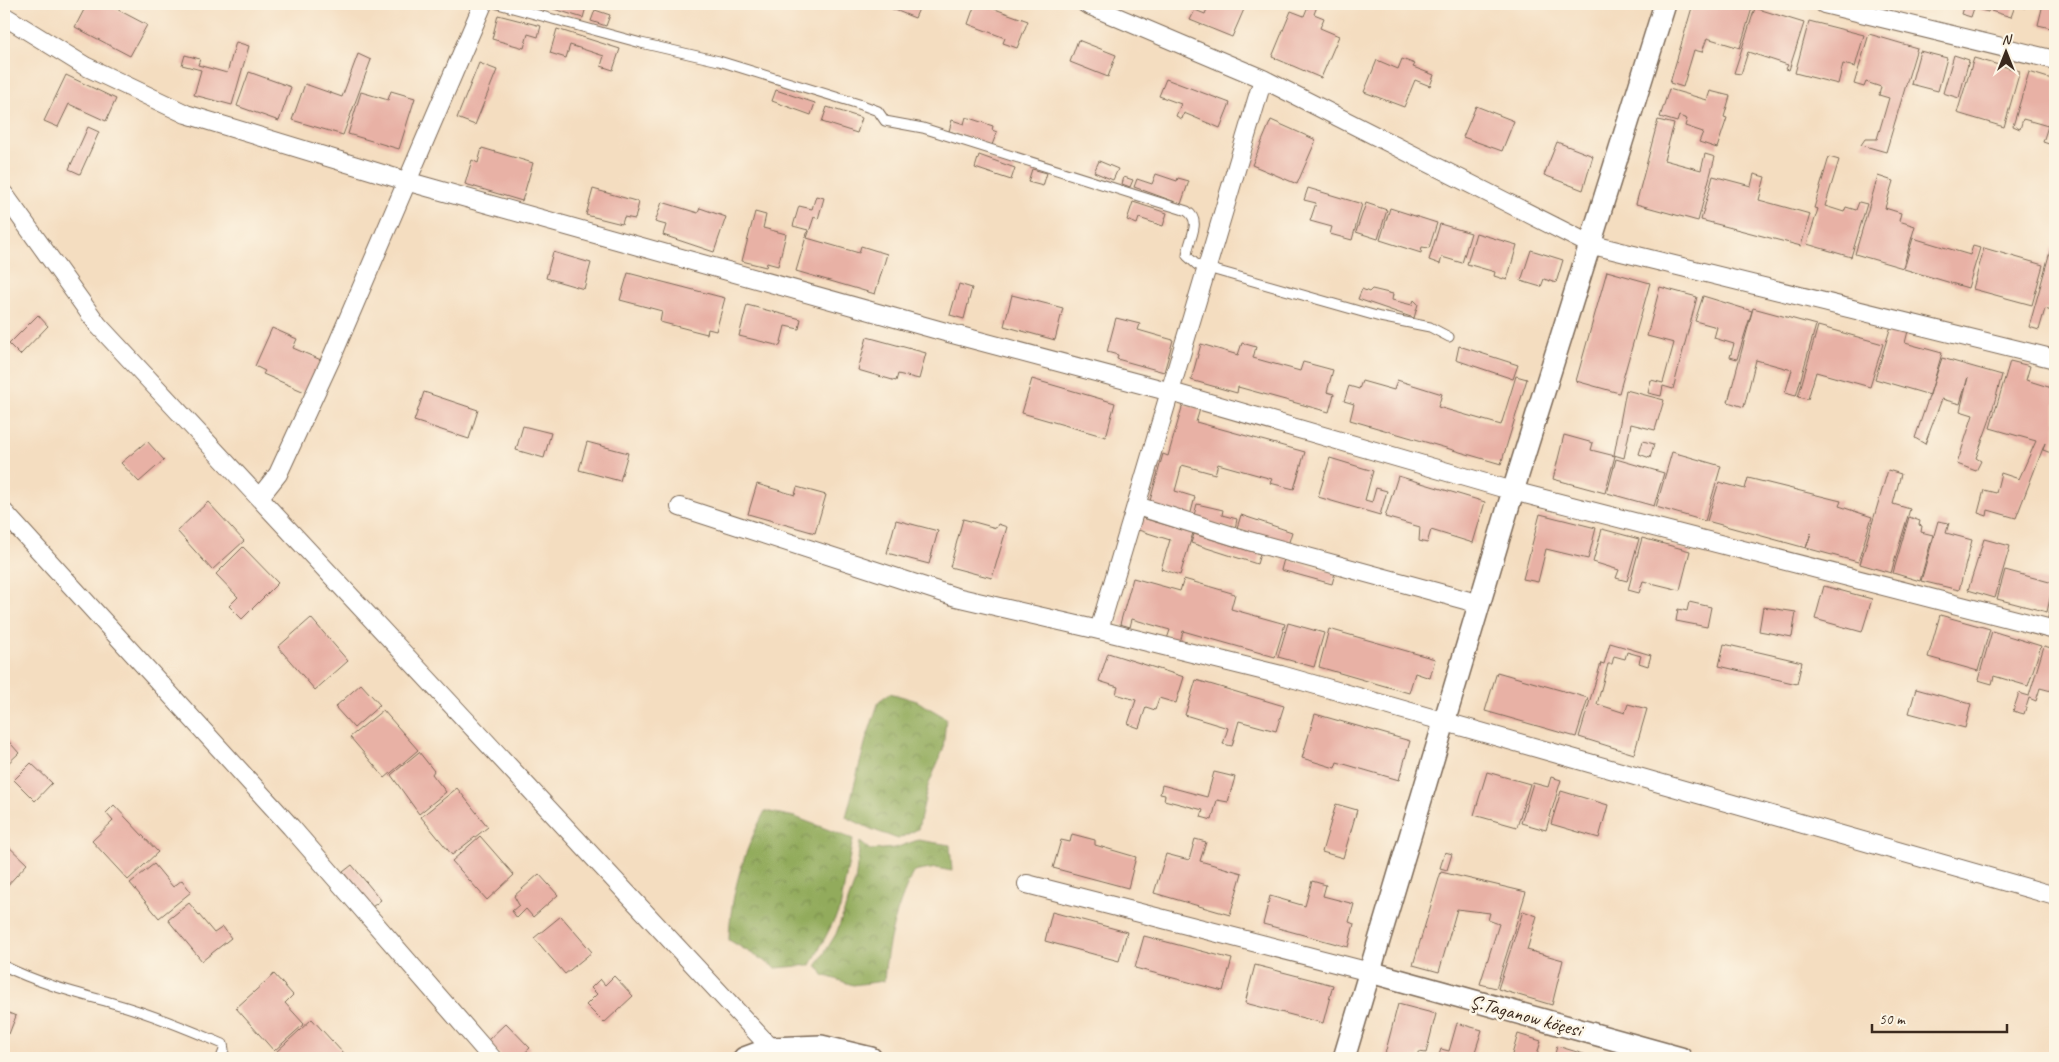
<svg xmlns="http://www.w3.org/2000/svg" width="2059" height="1062" viewBox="0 0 2059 1062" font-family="Caveat,sans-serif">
<defs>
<pattern id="forest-crowns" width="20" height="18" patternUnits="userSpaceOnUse" patternTransform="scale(1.25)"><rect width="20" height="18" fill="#92ab5c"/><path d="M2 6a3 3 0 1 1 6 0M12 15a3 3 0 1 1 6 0" fill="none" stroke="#788b4b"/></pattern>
</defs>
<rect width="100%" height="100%" fill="#fcf5e5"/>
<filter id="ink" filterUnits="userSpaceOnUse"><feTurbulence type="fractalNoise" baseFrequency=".02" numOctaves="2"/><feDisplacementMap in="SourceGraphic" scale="10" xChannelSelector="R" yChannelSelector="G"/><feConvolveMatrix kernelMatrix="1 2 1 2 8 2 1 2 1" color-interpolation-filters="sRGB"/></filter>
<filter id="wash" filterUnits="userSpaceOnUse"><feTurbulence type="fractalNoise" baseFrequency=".0096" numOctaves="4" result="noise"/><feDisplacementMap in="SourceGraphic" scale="20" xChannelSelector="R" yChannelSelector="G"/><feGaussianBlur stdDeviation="1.12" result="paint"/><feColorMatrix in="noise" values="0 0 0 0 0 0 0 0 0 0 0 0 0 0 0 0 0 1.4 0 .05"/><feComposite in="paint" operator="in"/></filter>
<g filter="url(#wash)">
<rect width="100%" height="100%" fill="#f4ddc0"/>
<path fill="url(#forest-crowns)" stroke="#666a3d" d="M890,693L917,701L946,718L943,750L928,786L918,829L898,839L871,829L846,817L866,740L879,701Z
M765,811L795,817L853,839L840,909L811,965L776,968L729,940C730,895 744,850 765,811Z
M918,840L950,845L952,871L936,868L913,872C896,909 887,940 884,981L853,985L823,975L817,965L836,934L855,882L860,842L870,850L895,848Z"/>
<g id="blocks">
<path fill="#e8b1a5" d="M87,4H107L147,25L130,56L75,27Z
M538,4H576L586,7L583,18Z
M880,4H921L915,18Z
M975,4H981L1028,21L1017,48L1003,43L1005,38L968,24Z
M1209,4L1219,6L1220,4H1237L1245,7L1232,37L1190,20L1195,10L1205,14Z
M1309,4H1318L1314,14L1324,18L1320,28L1339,36L1321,78L1272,57L1291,11L1304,16Z
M1693,4H1740L1752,8L1740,48L1707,38L1702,52L1694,50L1683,87L1670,83Z
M1964,4H1991L1988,12L1974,8L1971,17L1961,14Z
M1993,4H2026L2025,8L2015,6L2011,17L1991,11Z
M2043,4H2055V29L2038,25Z
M1755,8L1804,23L1789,70L1786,69L1788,65L1748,52L1741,74L1734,73Z
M595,10L610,15L606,26L591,21Z
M498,15L541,26L538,37L528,34L524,48L492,39Z
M1809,21L1864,35L1855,67L1843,64L1838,84L1795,73Z
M557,29L620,49L613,70L601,66L604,56L570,45L566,58L550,53Z
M1869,34L1917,48L1886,152L1861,145L1865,139H1877L1889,98L1879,95L1881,87L1866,82L1864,87L1854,84Z
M1078,40L1116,55L1108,77L1070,62Z
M236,42L249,46L232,105L194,95L201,70L182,65L185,55L200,59L198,65L227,73Z
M1920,51L1947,58L1938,91L1911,84Z
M358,54L371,60L343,135L292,120L305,84L342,97Z
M1954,55L1969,60L1959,98L1943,93Z
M1974,58L2020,71L2004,127L1957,113Z
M1402,59L1415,64L1413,67L1434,75L1430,86L1415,80L1404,107L1364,92L1377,60L1398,69Z
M479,63L497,70L475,125L457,118Z
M249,72L291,87L279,121L237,106Z
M2029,72L2055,80V134L2052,145L2043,142L2048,126L2023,119L2020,129L2013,126Z
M66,75L116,99L106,121L69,104L58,127L44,121Z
M1166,79L1230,103L1220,128L1184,113L1182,119L1176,116L1181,104L1159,96Z
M1669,89L1707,100L1710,91L1730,96L1724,117L1727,118L1717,148L1699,142L1703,132L1685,126L1687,119L1679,116L1677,122L1660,117Z
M776,90L815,103L811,115L772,101Z
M391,91L415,98L399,149L348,134L361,92L388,100Z
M1476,106L1514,121L1502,151L1463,137Z
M827,107L862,118L857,133L822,122Z
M966,117L993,126L992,130L997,132L992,145L949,131L952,120L964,124Z
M1271,120L1316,140L1297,184L1252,165Z
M1658,120L1674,124L1664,160L1701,170L1705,154L1715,157L1698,221L1636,204Z
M88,127L99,132L80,174L69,169Z
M1557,142L1593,156L1583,190L1544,175Z
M482,148L533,163L522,201L465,184L472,160L478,163Z
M979,155L1015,168L1011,180L975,168Z
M1829,157L1839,160L1825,206L1844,212L1846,207L1856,210L1859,202L1867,204L1851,257L1807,244L1818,209L1814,208Z
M1099,161L1118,169L1113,180L1094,172Z
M1032,169L1047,173L1043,186L1028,182Z
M1156,174L1177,181L1178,178L1189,181L1181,204L1134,187L1137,179L1152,184Z
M1754,174L1765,177L1759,200L1810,214L1801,246L1701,220L1713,176L1751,186Z
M1878,176L1893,181L1885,208L1901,213L1899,221L1915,226L1903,268L1855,254Z
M1124,177L1133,180L1130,187L1122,184Z
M1308,188L1362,204L1352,240L1330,234L1332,227L1310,221L1316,203L1304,200Z
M593,189L639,202L635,219L624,217L622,224L586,215Z
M816,196L824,198L818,219L814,217L807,238L859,253L861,246L887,254L875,294L796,271L808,230L793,226L799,206L812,209Z
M662,202L698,213L700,208L726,217L714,252L663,235L666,225L655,222Z
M1133,202L1167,213L1163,226L1139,218L1137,224L1127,220Z
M1366,203L1387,210L1378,239L1356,232Z
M1390,208L1437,223L1429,248L1422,247L1421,253L1380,240Z
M755,212L766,215L763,228L786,234L778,266L767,263L766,267L742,261Z
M1440,224L1471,233L1462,263L1442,257L1440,264L1429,260Z
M1476,233L1517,245L1507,280L1494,276L1495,272L1467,264Z
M1913,238L1970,255L1973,246L1980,248L1968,288L1904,269Z
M1984,248L2043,265L2032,305L1973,289Z
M2051,248L2055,249V312L2045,309L2039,330L2029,327Z
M1531,250L1563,260L1556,283L1544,279L1541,287L1521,281Z
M553,252L591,263L584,289L546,278Z
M1607,271L1650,283L1619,393L1576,381Z
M628,273L725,298L716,331L708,329L707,334L660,322L662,311L620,300Z
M959,284L972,288L964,319L950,315Z
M1660,287L1697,297L1673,389L1663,386L1661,396L1648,393L1651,380L1663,383L1674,343L1647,336Z
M1362,289L1369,292L1372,289L1393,294L1392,300L1412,305L1414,300L1418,304L1414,318L1358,299Z
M1012,295L1063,308L1055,340L1004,326Z
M1703,296L1752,311L1737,359L1730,357L1734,344L1714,338L1717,327L1695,321Z
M747,305L801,319L799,329L785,326L780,346L739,336Z
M1753,308L1816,325L1796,396L1785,393L1792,370L1756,360L1744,407L1728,402Z
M38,315L48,326L20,355L9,344Z
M1116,318L1140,324L1138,330L1173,340L1164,372L1117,359L1118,355L1107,352Z
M1818,326L1883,344L1870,387L1816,372L1808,399L1798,397Z
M1891,326L1908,331L1905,343L1942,353L1930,395L1875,379Z
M272,328L297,339L293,348L321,360L307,393L263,374L265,371L255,366Z
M867,337L926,353L919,379L898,374L896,381L858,370Z
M1242,343L1256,347L1253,358L1300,371L1303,362L1333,370L1327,392L1334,394L1329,412L1238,387L1237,393L1191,380L1201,344L1238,355Z
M1459,346L1518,365L1513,379L1456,360Z
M1942,358L2002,375L1989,422L1976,458L1981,461L1976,471L1957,464L1973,415L1960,411L1968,377L1960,404L1942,399L1925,444L1915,438Z
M2010,361L2030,366L2026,380L2055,389V437L2051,453L2043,450L2045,443L2016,518L1988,510L1987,516L1978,513L1984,490L1996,493L2001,473L2019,479L2036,441L1990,428Z
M1516,376L1527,379L1501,464L1350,420L1354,404L1344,401L1349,386L1359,389L1362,381L1394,390L1397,380L1442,394L1438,407L1501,425Z
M1032,379L1115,403L1106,437L1022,413Z
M1626,390L1664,400L1655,430L1631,424L1624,458L1614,455Z
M424,392L478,410L469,439L414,421Z
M1183,404L1200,409L1196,422L1305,452L1294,489L1270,483L1272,479L1218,464L1215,474L1182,465L1175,491L1195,497L1189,520L1148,508L1163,454L1168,456Z
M523,426L551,433L544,458L516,450Z
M1564,435L1593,443L1591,450L1615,456L1605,493L1553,479Z
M147,441L164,460L139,482L121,463Z
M1643,441L1654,444L1650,458L1639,454Z
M587,442L628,453L620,481L579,470Z
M1672,452L1721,466L1705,521L1656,507Z
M1330,458L1373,471L1365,500L1372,502L1376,488L1387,491L1380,515L1318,497Z
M1616,459L1664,473L1654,506L1607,493Z
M1888,470L1901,474L1893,504L1910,509L1891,573L1860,564Z
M1398,476L1485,502L1473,543L1431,530L1427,543L1419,541L1420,527L1385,517Z
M1748,478L1841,501L1839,506L1872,517L1858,562L1806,548L1811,533L1806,548L1707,521L1719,482L1745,489Z
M757,484L795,495L797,487L826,495L815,533L748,514Z
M208,502L244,541L212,570L177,531Z
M1197,504L1223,510L1222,515L1237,519L1235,529L1193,519Z
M1540,514L1596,528L1588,559L1546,549L1538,582L1523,579Z
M1241,515L1292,532L1288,545L1237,528Z
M1139,517L1193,533L1180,575L1161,569L1170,540L1135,529Z
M1909,517L1920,521L1919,525L1922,526L1921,532L1933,535L1920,581L1893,573Z
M963,519L996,528L998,524L1007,527L992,578L950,567Z
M896,520L938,531L929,564L887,553Z
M1938,521L1949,523L1946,533L1972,540L1959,590L1921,581Z
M1602,529L1639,539L1627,581L1616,578L1619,570L1593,562Z
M1194,534L1260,554L1257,564L1191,543Z
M1642,538L1690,551L1680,590L1643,581L1639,593L1628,590Z
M1984,539L2010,546L1995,598L1968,590Z
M243,547L278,583L242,619L229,606L238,597L216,574Z
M1284,559L1335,573L1332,584L1281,570Z
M2005,570L2053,583L2055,576L2047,612L1997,599Z
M1133,578L1180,591L1184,579L1235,594L1231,609L1285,624L1275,657L1183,631L1180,643L1167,639L1170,630L1132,619L1130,627L1120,624Z
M1824,586L1872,599L1862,632L1815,619Z
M2055,591V622L2048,621V618Z
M1689,602L1711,607L1707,627L1676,621L1678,609L1687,611Z
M1763,607L1796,612L1792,637L1759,631Z
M1940,615L1990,629L1978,671L1928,657Z
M311,618L348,661L315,690L278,647Z
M1288,623L1324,633L1314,667L1278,657Z
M1329,629L1435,659L1430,678L1415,673L1409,693L1319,667Z
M1992,631L2041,646L2028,686L1994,676L1992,684L1978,680Z
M1610,643L1651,655L1648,666L1639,663L1641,656L1627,652L1625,659L1614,656L1612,664H1608L1597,704L1625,713L1628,704L1647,709L1634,754L1579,737L1601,663L1604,664Z
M1724,644L1802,662L1797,684L1719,666Z
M2044,646L2055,649V692L2040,688L2036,701L2029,698L2024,714L2013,711L2019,693L2029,696Z
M1108,653L1184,677L1176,703L1159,698L1155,710L1146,707L1139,728L1128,724L1136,700L1116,694L1118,687L1099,681Z
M1497,672L1588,698L1576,737L1485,711Z
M1196,680L1284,706L1276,731L1239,721L1232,746L1223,744L1228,728L1185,715Z
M361,684L380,705L354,728L335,707Z
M1916,689L1971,704L1965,728L1909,713Z
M383,710L418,750L385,778L350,737Z
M1315,714L1410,741L1399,780L1337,762L1335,768L1302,758Z
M4,736L19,753L4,767Z
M419,752L434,771L432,774L446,792L419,814L391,775Z
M31,763L52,783L35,801L14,780Z
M1214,772L1235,777L1228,802L1217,800L1212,820L1201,817L1203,810L1164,800L1165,795L1160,794L1162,785L1207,797Z
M1487,772L1530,784L1517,827L1474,815Z
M1551,777L1561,780L1546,830L1521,823L1533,783L1548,787Z
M457,788L488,827L452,855L421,817Z
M1561,791L1608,805L1599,838L1551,824Z
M1336,804L1357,810L1343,858L1322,852Z
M114,805L158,852L128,880L92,841L113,821L106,813Z
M1072,834L1095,840V845L1136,857L1128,888L1053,868L1061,840L1070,842Z
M480,836L514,875L487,900L452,861Z
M1195,839L1206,842L1200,861L1242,873L1230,915L1154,893L1166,854L1189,860Z
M4,842L27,864L4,889L6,862Z
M1445,852L1452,854L1447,870L1440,868Z
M2055,852V873L2049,871Z
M154,864L173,887L182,880L191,892L159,918L130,883Z
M352,865L381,900L372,907L343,872Z
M1441,872L1526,892L1496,988L1480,984L1499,924L1488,920L1490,913L1457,909L1439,972L1413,965Z
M539,874L558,895L533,917L526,909L517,918L512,911L519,905L514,896Z
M1312,881L1326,885L1323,896L1354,904L1349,922L1354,924L1348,947L1263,924L1270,896L1305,906Z
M189,903L214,933L223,927L231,938L202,961L168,920Z
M1523,911L1537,916L1527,950L1563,960L1552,1005L1498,989Z
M1052,912L1127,932L1119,961L1045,941Z
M561,916L592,952L565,974L534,938Z
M1144,936L1232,959L1223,991L1135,968Z
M1255,965L1333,985L1323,1023L1245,1003Z
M274,974L293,995L285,1003L304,1024L274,1051L236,1008Z
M614,976L633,996L604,1023L586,1005L597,994L591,988L600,979L605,985Z
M1398,1004L1436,1014L1426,1053L1419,1052L1418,1058H1384Z
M4,1011L16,1016L9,1034L4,1032Z
M312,1019L343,1053L337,1058H280L275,1053Z
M506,1023L530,1048L519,1058H503L487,1041Z
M1457,1023L1482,1030L1473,1058H1438L1441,1049L1449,1051Z
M1518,1034L1541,1041L1536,1058H1511Z
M1557,1046L1597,1058H1554Z"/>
</g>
</g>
<g filter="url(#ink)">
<use href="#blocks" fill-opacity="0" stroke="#7c6957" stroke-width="1"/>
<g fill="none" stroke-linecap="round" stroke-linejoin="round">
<defs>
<path id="service" d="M498,4L641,43L719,61L862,105L878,111L885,121L923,128L1187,211C1203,222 1188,239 1187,256L1197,265L1380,317L1430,327L1449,337
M4,966C40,984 77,993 116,1004C152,1014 188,1029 223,1044L224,1050L221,1058"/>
<path id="minor" d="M1086,4L1263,79L1589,244L2055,359
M1824,4L2055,60
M4,16L85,66L186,114L406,181L949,333L1171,392L1513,491L2055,630
M4,194L98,325L771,1048
M259,498L278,474L331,359L483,4
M1137,506L1249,541L1480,604
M680,507L956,597L1099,630L1281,675L2055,896
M4,512L291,827L492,1058
M1099,630L1263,79
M1027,884L1370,972"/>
<path id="tertiary" d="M1370,972L1681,1058
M744,1058L771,1048L821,1046L871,1058
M1344,1058L1513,491L1665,4"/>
</defs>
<use href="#service" stroke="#7c6957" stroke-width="11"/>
<use href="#minor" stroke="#7c6957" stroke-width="20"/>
<use href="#tertiary" stroke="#7c6957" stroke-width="24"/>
<use href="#service" stroke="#fff" stroke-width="9"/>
<use href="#minor" stroke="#fff" stroke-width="18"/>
<use href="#tertiary" stroke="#fff" stroke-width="21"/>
</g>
</g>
<g text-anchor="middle" stroke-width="5" stroke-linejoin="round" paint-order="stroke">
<g font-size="20" fill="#3b2a1e" stroke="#fcf5e5">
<text transform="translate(1526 1015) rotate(15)" y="7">Ş.Taganow köçesi</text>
</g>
</g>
<rect width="2059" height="1062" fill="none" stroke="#fcf5e5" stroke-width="20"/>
<g transform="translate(2006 52)" stroke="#fcf5e5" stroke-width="4" paint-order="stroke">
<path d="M0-4L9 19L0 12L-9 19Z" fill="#3b2a1e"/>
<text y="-8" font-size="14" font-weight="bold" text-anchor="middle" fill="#3b2a1e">N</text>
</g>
<path d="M1872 1024v8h135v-8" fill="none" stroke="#3b2a1e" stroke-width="2.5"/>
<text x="1879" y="1024" font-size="15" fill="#3b2a1e" stroke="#fcf5e5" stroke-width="4" paint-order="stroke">50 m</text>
</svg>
